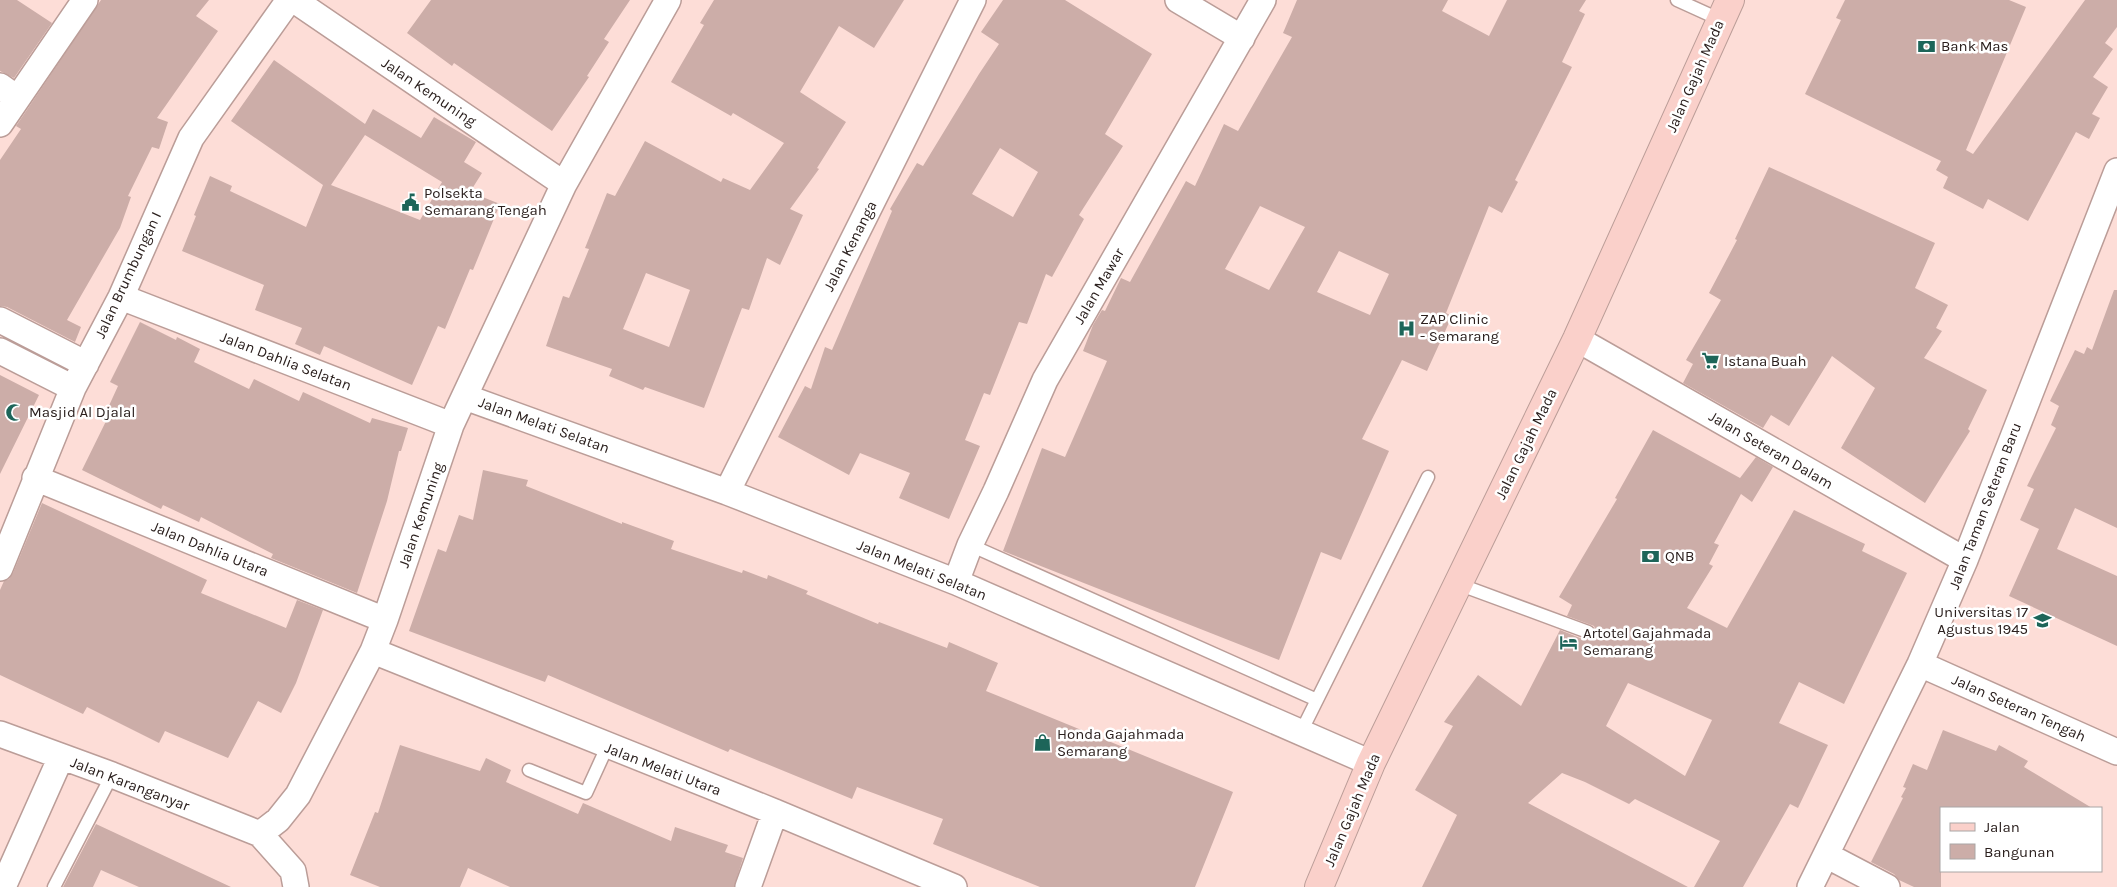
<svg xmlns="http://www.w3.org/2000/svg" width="2117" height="887" viewBox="0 0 2117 887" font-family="Karla,sans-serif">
<rect width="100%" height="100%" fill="#fdddd7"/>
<path fill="#ccada8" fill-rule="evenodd" d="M0,0H17L52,23L14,78L0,71Z
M101,0H209L196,16L218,31L157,118L168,122L159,149L152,147L128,196L131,197L120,228L67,320L81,327L75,342L7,307L0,306V160L21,129L16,126Z
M431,0H630L604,39L609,42L587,76L589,77L552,131L454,63L452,66L407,33Z
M714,0H904L874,48L839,26L800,92L846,122L817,168L819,169L790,209L803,215L780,265L767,258L749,310L742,308L704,408L645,387L643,390L609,376L612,369L546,346L563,296L569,298L589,249L585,248L607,193L615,196L645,141L721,182L723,178L750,190L784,143L733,113L731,116L671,82L704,25L700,23ZM646,273L690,290L669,347L623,329Z
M1003,0H1065L1152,54L1105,134L1123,146L1079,215L1084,219L1052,277L1046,274L1027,324L1019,322L990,395L984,393L965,440L980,446L949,519L899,498L910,473L860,453L849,475L778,437L805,386L811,389L825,347L832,350L892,211L890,209L917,163L923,166L979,74L999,44L981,32ZM1000,148L1038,172L1013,217L972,194Z
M1297,0H1448L1442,11L1489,36L1507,0H1586L1579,11L1585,14L1562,62L1572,67L1515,180L1518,182L1502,213L1489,206L1446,313L1452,316L1427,371L1402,360L1362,439L1389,451L1341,560L1321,552L1279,660L1003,551L1042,448L1065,457L1107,361L1083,351L1093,325L1102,310L1105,311L1121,278L1130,282L1186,181L1195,186L1224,124L1238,131L1292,37L1283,33ZM1260,206L1305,227L1269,290L1225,269ZM1339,251L1389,274L1370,315L1317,292Z
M1845,0H2009L2026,7L1966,150L1973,154L2085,0H2117V27L2105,43L2113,49L2093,77L2108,87L2092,114L2100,118L2089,139L2076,132L2028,221L1988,199L1983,209L1943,188L1948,177L1936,170L1941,161L1805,94L1841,20L1836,18Z
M274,60L365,124L373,109L421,138L434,117L476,142L464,162L482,173L470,192L500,204L473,270L470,269L445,329L438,326L412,385L324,346L320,355L295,344L302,328L255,310L264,285L182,251L196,216L194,215L210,176L232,186L230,191L306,227L323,185L231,121ZM365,135L442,182L420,220L331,185Z
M1769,167L1935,243L1915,288L1948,305L1936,328L1942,331L1924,358L1987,390L1968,429L1970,431L1925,503L1841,448L1875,388L1832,356L1789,426L1771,415L1763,428L1683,383L1693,364L1686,360L1721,300L1709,293L1737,240L1735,239Z
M2114,290H2117V528L2075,508L2057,549L2117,576V646L2009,596L2039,529L2020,520L2034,489L2027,486L2056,428L2051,425L2059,406L2050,401L2075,350L2084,354L2087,347L2092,350Z
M140,322L176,340L177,337L200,349L194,362L249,389L254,379L299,401L303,392L370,423L372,418L408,428L401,451H399L387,501L357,593L271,558L273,554L201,517L199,522L163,505L161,509L82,470L111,411L107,410L118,386L110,382Z
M0,375L39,395L0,474Z
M1653,430L1740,478L1756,457L1773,467L1752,502L1741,494L1714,543L1719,545L1709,564L1713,566L1687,608L1727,628L1794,510L1865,544L1862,551L1907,573L1844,704L1799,682L1779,723L1828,745L1798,808L1790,804L1743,887H1694L1720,841L1635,799L1629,804L1585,782L1562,773L1528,803L1688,887H1422L1457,815L1415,790L1453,726L1444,722L1478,675L1521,706L1560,630L1585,640L1594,638L1596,631L1594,626L1567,616L1572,605L1559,597L1617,499L1615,498ZM1628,683L1712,720L1685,776L1606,726Z
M483,470L528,480L526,486L622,524V522L674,541L671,549L742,573L743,570L767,579L768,575L808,591L806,594L878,624L879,622L947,648L949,642L998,663L986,691L1233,792L1195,887H1040L933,844L943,819L857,787L852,799L730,749L728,752L548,675L545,682L409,631L438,549L446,552L459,515L473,520Z
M42,503L207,580L201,593L286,628L297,600L323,610L296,683L281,713L258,701L228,758L165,731L159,743L87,707L83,714L0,675V590L4,581L9,579L13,573Z
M1943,730L1996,751L1999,745L2028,761L2024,767L2092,808H1941V887H1914L1899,880L1894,874L1871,862L1903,798L1901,797L1906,788L1903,787L1913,764L1927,770Z
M400,745L480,771L486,758L511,770L506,782L578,814L583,803L671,841L675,827L728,845L725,852L743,858L734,887H510L468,868L460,887H380L350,875L375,812L378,813Z
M96,824L231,887H139L101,870L93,887H63Z"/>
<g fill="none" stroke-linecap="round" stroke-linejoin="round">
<defs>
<path id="service" d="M1677,0L1721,20
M970,545L1317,700
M1458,584L1588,632
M1301,732L1428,477
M529,770L586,793L607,747
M54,887L112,775"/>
<path id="minor" d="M294,0L564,184
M1178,0L1242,38
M0,86L17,98
M0,124L85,0
M121,297L451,425
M0,320L86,364
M1577,339L1965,560
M0,351L73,388
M465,397L727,492L956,582L1371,763
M35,478L385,620
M727,492L973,0
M0,568L73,388L121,297L191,138L289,0
M956,582L970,545L996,491L1045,380L1263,0
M373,651L775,812L954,887
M1920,664L2117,752
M0,734L112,775L260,834L293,871L296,887
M260,834L278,820L298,795L373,651L385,620L451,425L564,184L668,0
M1826,855L1887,887
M3,887L61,757
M748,887L775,812
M1810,887L1920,664L1965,560L2117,171"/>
<path id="secondary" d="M1319,887L1371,763L1577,339L1730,0"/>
</defs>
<use href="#service" stroke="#bb9d98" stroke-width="15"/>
<use href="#minor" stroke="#bb9d98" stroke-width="28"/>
<use href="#secondary" stroke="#bb9d98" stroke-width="30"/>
<use href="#service" stroke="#fff" stroke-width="12"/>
<use href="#minor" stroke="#fff" stroke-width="25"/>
<use href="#secondary" stroke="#fad0ca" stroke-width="28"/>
</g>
<defs>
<symbol id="bank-bare" viewBox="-9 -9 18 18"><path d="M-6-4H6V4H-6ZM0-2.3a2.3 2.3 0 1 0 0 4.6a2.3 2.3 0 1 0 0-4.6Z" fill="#1d6559" stroke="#fff" stroke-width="2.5" paint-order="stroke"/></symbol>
<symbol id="civic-bare" viewBox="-9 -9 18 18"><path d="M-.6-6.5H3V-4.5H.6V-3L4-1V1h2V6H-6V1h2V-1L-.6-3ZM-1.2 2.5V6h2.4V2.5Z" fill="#1d6559" stroke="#fff" stroke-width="2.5" paint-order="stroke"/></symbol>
<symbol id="hospital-bare" viewBox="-9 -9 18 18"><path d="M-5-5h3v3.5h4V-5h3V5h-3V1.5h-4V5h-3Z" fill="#1d6559" stroke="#fff" stroke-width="2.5" paint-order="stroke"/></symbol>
<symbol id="supermarket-bare" viewBox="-9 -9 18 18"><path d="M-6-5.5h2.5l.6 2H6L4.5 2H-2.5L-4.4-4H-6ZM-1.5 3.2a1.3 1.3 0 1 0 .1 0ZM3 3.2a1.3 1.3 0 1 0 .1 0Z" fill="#1d6559" stroke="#fff" stroke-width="2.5" paint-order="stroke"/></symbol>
<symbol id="mosque-bare" viewBox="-9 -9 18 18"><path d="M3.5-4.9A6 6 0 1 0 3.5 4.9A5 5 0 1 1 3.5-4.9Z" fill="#1d6559" stroke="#fff" stroke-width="2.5" paint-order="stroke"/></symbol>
<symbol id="university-bare" viewBox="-9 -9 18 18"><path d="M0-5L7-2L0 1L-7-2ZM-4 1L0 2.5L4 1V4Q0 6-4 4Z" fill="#1d6559" stroke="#fff" stroke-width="2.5" paint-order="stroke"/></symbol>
<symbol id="hotel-bare" viewBox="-9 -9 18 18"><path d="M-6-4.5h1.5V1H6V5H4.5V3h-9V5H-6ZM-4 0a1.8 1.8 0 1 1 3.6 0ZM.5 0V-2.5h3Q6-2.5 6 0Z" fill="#1d6559" stroke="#fff" stroke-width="2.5" paint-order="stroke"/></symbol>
<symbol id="shop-bare" viewBox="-9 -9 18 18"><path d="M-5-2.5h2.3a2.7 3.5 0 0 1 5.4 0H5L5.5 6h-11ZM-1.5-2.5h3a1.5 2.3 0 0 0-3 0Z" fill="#1d6559" stroke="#fff" stroke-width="2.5" paint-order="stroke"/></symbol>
</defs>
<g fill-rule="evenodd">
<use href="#bank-bare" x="1914" y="34" width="25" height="25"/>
<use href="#civic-bare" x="398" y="190" width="25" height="25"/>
<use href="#hospital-bare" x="1394" y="316" width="25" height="25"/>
<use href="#supermarket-bare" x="1698" y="348" width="25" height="25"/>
<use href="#mosque-bare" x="2" y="400" width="25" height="25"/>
<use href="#bank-bare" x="1638" y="544" width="25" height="25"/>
<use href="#university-bare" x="2030" y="608" width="25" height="25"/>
<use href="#hotel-bare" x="1556" y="630" width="25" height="25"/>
<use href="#shop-bare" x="1030" y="730" width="25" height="25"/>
</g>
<g text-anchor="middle" stroke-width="5" stroke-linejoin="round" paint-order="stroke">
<g font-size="15" fill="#2b201e" stroke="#fff" text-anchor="start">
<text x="1941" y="51">Bank Mas</text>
<text x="424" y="198">Polsekta<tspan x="424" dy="17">Semarang Tengah</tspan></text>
<text x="1420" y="324">ZAP Clinic<tspan x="1420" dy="17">- Semarang</tspan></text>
<text x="1724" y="366">Istana Buah</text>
<text x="29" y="417">Masjid Al Djalal</text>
<text x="1665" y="561">QNB</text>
<text x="2028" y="617" text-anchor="end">Universitas 17<tspan x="2028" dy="17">Agustus 1945</tspan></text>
<text x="1583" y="638">Artotel Gajahmada<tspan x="1583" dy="17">Semarang</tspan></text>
<text x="1057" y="739">Honda Gajahmada<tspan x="1057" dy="17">Semarang</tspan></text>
</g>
<g font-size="15" fill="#2b201e" stroke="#fff">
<text transform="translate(1695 76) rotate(-66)" y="5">Jalan Gajah Mada</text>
<text transform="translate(429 92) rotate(34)" y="5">Jalan Kemuning</text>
<text transform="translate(850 246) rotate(-63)" y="5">Jalan Kenanga</text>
<text transform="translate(128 275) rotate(-65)" y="5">Jalan Brumbungan I</text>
<text transform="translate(1099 286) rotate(-60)" y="5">Jalan Mawar</text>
<text transform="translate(286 361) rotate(21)" y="5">Jalan Dahlia Selatan</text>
<text transform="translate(544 425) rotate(20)" y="5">Jalan Melati Selatan</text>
<text transform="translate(1526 444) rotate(-64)" y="5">Jalan Gajah Mada</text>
<text transform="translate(1771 450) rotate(30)" y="5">Jalan Seteran Dalam</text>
<text transform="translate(1985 506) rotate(-69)" y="5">Jalan Taman Seteran Baru</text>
<text transform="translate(421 515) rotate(-71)" y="5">Jalan Kemuning</text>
<text transform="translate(210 549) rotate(22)" y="5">Jalan Dahlia Utara</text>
<text transform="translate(922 570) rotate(22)" y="5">Jalan Melati Selatan</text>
<text transform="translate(2019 708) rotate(24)" y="5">Jalan Seteran Tengah</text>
<text transform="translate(663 769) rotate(21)" y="5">Jalan Melati Utara</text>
<text transform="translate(130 784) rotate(21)" y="5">Jalan Karanganyar</text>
<text transform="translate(1352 810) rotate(-67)" y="5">Jalan Gajah Mada</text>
</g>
</g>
<rect x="1940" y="807" width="162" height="65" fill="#ffffff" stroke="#aaa6a5"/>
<rect x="1950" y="823" width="25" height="8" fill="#fad0ca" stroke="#aaa6a5"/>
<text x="1984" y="832" font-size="15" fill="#2b201e">Jalan</text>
<rect x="1950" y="844" width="25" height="15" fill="#ccada8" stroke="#aaa6a5"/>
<text x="1984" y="857" font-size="15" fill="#2b201e">Bangunan</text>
</svg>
